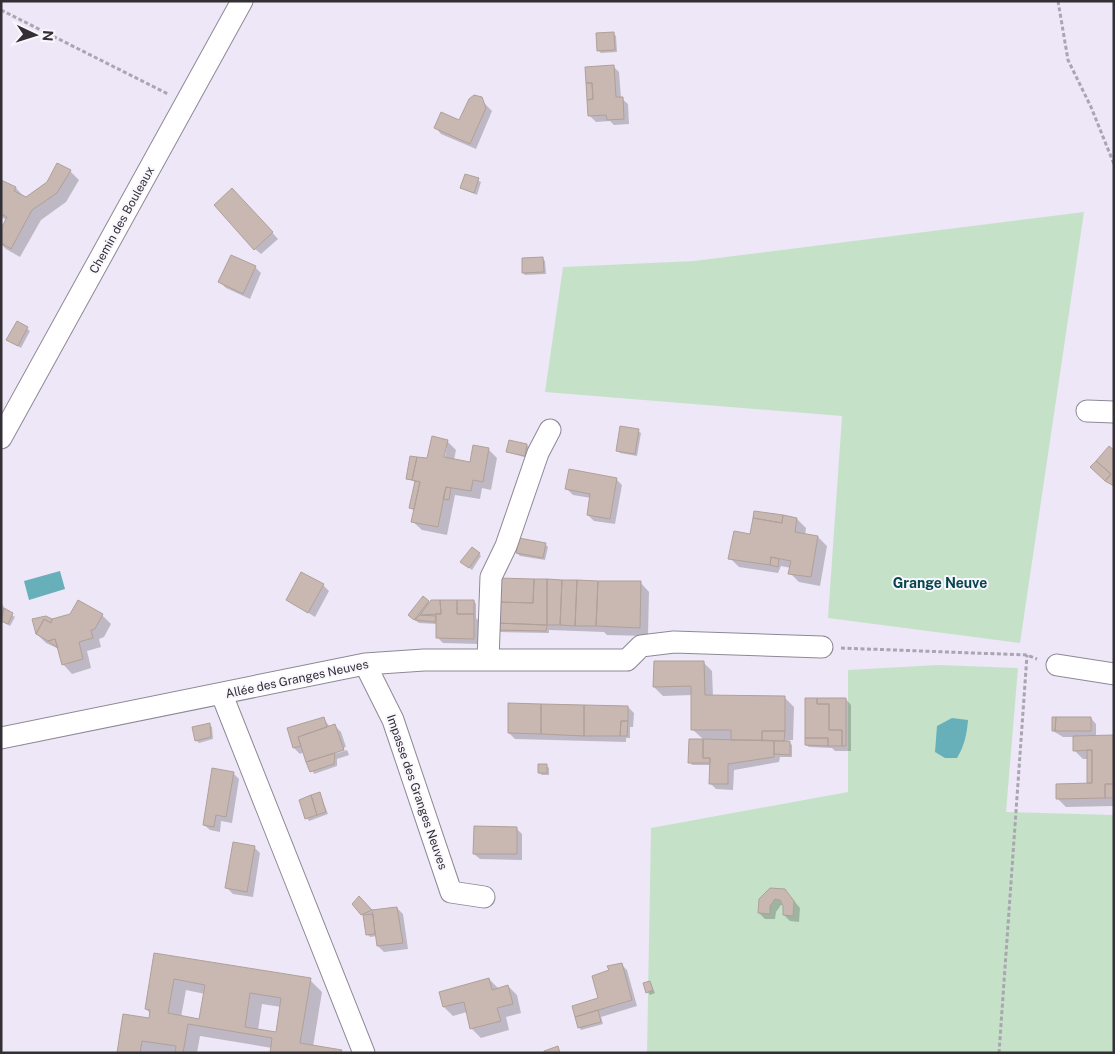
<svg xmlns="http://www.w3.org/2000/svg" width="1115" height="1054" viewBox="0 0 1115 1054" font-family="'Public Sans',sans-serif">
<rect width="100%" height="100%" fill="#eee7f7"/>
<path fill="#c5e2c8" d="M1084,212L1020,643L828,618L842,416L545,392L563,267L694,261Z
M938,665L1018,668L1006,812L1114,815V1053H647L651,828L848,792V670Z"/>
<path fill="#67b0b9" d="M60,571L65,589L29,600L24,581Z
M952,718L968,720C967,734 964,747 957,758H945L935,752L937,726Z"/>
<path fill="#0003" fill-rule="evenodd" d="M613,33L616,36L617,52L601,53L598,50Z
M613,66L619,72L621,98L628,104L629,124L614,125L610,121L596,122L590,116Z
M478,97L492,111L476,149L441,134L436,128L460,122Z
M70,171L79,180L66,202L41,220L20,257L6,249L1,244V232L7,220L1,217V181L16,188L26,199L48,183Z
M466,175L481,182L477,195L461,188Z
M238,195L278,239L261,254L255,249Z
M542,258L545,261L546,274L525,275L523,273Z
M255,267L261,273L250,299L226,288L220,282Z
M18,322L30,331L21,348L8,340Z
M638,431L641,433L637,456L620,453L618,451Z
M447,441L456,450L454,460L471,463L488,449L497,458L491,490L482,488L480,499L455,495L447,535L422,530L412,521L415,511L410,508L416,482L407,479ZM445,446H447L444,463H441Z
M527,445L529,447L527,458L507,452Z
M616,479L622,485L615,524L594,521L588,515L591,498L573,495L567,489Z
M797,519L806,528L805,535L818,537L827,546L820,586L799,582L790,573L791,568L781,566L778,573L739,567L730,558L751,536Z
M545,544L548,547L545,560L520,556L517,553Z
M479,554L481,556L472,570L464,564Z
M640,582L649,592L648,636L607,635L604,632L549,630V633L500,632L497,629Z
M323,585L329,591L315,617L288,600Z
M423,598L429,603L474,601L476,604V618L479,621V644L443,643L437,637V624L419,623L412,618Z
M1,602L6,611L15,617L10,626L1,621Z
M102,615L111,624L104,637L99,639L101,647L87,651L91,668L72,674L63,664L59,649L46,643L37,634L52,620Z
M703,662L712,671L713,697L785,698L794,707L793,740H787L792,745V757H780L779,762L734,770L733,790L716,789L710,783L711,765H692L690,762L704,740L692,729V695L663,696L654,687Z
M846,699L851,705V751H835L832,748L809,747L806,745Z
M628,707L634,713L633,727H630V738H626V742L515,739L509,733Z
M323,718L330,727L335,726L341,732L346,747L309,760V762L347,750L349,755L337,759V766L314,774L304,752L300,754L294,748L289,729Z
M1091,718L1096,724V737H1114V806L1066,807L1057,798L1088,784V759H1083L1074,750V737H1063L1053,731Z
M209,725L212,727L213,739L199,743L196,740Z
M546,765L549,768V775H542L539,773Z
M233,773L239,779L232,823L221,821L220,832L210,830L204,825Z
M320,794L328,814L309,821L307,818Z
M517,829L522,834V860L480,859L474,854Z
M254,847L260,853L253,897L233,894L227,888Z
M790,896L800,908L799,922L790,921L784,915V905H781L776,912L775,919H765L759,913L761,900Z
M359,898L372,912L397,908L403,914L408,949L384,952L378,946L377,936L370,937L367,934L364,916L353,904Z
M155,954L310,980L322,992L313,1047L343,1053H271L272,1048L200,1036L197,1053H118L150,1020L151,1014L146,1009ZM186,990L205,994L200,1020L181,1017ZM262,1004L281,1007L277,1033L258,1030Z
M621,964L627,970L637,1006L601,1017L603,1024L581,1030L579,1027L599,999L610,971Z
M489,979L499,989L508,986L517,995L521,1013L506,1017L509,1030L481,1038L472,1029L467,1012L453,1016L444,1007Z
M650,982L655,993L650,995L648,992Z"/>
<path fill="#c9b7b1" stroke="#b0a099" fill-rule="evenodd" d="M614,32L615,50L597,51L596,33Z
M614,65L616,97H623L624,119L607,120L606,115L588,116L587,100L593,99L592,83H586L585,67Z
M586,83H592L593,99L587,100Z
M474,95L482,97L486,108L470,144L434,128L441,112L459,120L469,99Z
M57,163L71,170L57,193L32,210L11,249L1,243V229L7,217L1,214V180L16,187L14,191L26,197L47,182Z
M465,174L479,178L474,193L460,188Z
M232,188L273,232L254,250L214,205Z
M231,255L256,266L243,294L218,282Z
M543,257L544,272L522,273V258Z
M17,321L28,327L18,346L6,340Z
M620,426L639,429L635,454L616,451Z
M432,436L448,440L444,457L470,462L473,445L489,448L483,482L473,480L471,491L446,487L438,527L411,522L420,482L412,480L417,457L427,458Z
M509,440L527,444L525,456L506,452Z
M1109,446L1114,450V486L1105,481L1111,474L1096,461Z
M410,456L417,457L412,480L406,479Z
M1096,461L1111,474L1105,481L1090,467Z
M569,469L617,478L610,519L587,515L590,494L565,489Z
M415,481L420,482L414,509L409,508Z
M446,487L451,488L449,500L443,499Z
M754,511L783,515L782,523L753,518Z
M783,515L797,518L795,532L818,536L811,577L788,574L791,561L771,557L770,565L728,559L734,531L750,534L753,518L782,523Z
M519,538L546,543L543,558L516,553Z
M472,547L480,553L469,568L460,562Z
M771,557L779,559L778,567L770,565Z
M301,572L324,584L308,613L286,600Z
M497,578L534,579L533,603L497,602Z
M534,579H547V625L496,623L497,602L533,603Z
M547,579L562,580L560,625H547Z
M562,580H577L575,626L560,625Z
M577,580L598,581L596,626H575Z
M598,581H641L640,628L596,626Z
M423,596L429,601L414,620L408,615Z
M78,600L103,614L95,629L91,630L93,638L79,642L83,659L62,665L55,639L48,641L36,634L44,619L51,623L52,619L70,614Z
M431,600H440L441,614L420,615Z
M440,600H457V614H474V639L436,638V613L441,614Z
M457,600H474V614H457Z
M4,608L13,613L8,624L1,621Z
M420,615L436,616L435,622L415,620Z
M46,616L52,619L51,623L44,619L36,634L32,619Z
M496,623L547,625L546,631L496,630Z
M55,639L58,648L48,641Z
M654,661H704L705,695L785,696V731H762V740H731V730H691V686L653,687Z
M805,698H817V704H829V730H842V746H828V738H805Z
M817,698H846V746H842V730H829V704H817Z
M508,703L541,704V734L508,733Z
M541,704L584,705V736L541,734Z
M584,705L628,706V721H621L620,736H584Z
M324,717L327,727L298,737L301,746L293,748L287,728Z
M1052,717H1056L1055,731H1052Z
M1056,717H1091V731H1055Z
M621,721H628L627,736H620Z
M210,723L211,737L195,741L192,727Z
M335,724L344,750L306,762L298,737Z
M762,731H785L784,741L762,740Z
M1114,735V784H1105V798L1056,799V784L1092,783V750L1073,751V736Z
M805,738H828V746L805,745Z
M689,739H703V758H710V763H688Z
M703,739L774,741V757L728,764V784H709L710,758H703Z
M774,741H790V755L774,754Z
M1087,750H1092V783H1087Z
M335,753L334,764L310,772L306,762Z
M538,764H547V773H538Z
M212,768L234,772L226,817L216,815L214,827L203,825Z
M1105,784H1114V798H1105Z
M320,792L326,812L317,815L311,795Z
M311,795L317,815L305,819L299,800Z
M474,826L517,827V854H473Z
M233,842L255,846L247,892L225,888Z
M770,888L785,889L794,901L793,916L783,915V906L780,900L775,899L770,906V914L758,913L759,899Z
M359,896L372,910L361,915L352,904Z
M397,907L403,943L377,946L372,910Z
M373,914L375,934L366,935L363,915Z
M154,953L311,978L300,1043L342,1050L341,1053H270L272,1038L188,1024L183,1053H175L176,1046L142,1041L140,1053H117L123,1014L149,1018L150,1010L145,1009ZM174,979L205,985L199,1019L168,1013ZM250,993L281,998L276,1032L245,1027Z
M622,963L632,1000L575,1017L572,1006L598,998L592,976L609,970L607,966Z
M489,978L492,990L508,985L513,1004L497,1008L501,1021L470,1029L464,1002L443,1007L439,992Z
M650,981L653,990L646,993L643,983Z
M598,1010L601,1022L578,1028L575,1017Z
M558,1046L560,1053H544V1051Z"/>
<g fill="none" stroke-linecap="round" stroke-linejoin="round">
<defs>
<path id="minor" d="M1087,411L1114,412
M1,438L242,1
M488,660L491,577L506,546L538,453L550,430
M365,664L393,720L451,892L484,897
M1057,665L1114,674
M222,695L364,1053
M1,738L365,664L424,660H627L641,646L674,642L822,647"/>
</defs>
<use href="#minor" stroke="#8e8896" stroke-width="23"/>
<path stroke="#aaa5b1" stroke-width="3" stroke-dasharray="4 2.5" stroke-linecap="butt" d="M1058,1L1068,60L1091,107L1114,164
M1,10L168,94
M841,648L1027,655L1037,659
M999,1053L1027,655"/>
<use href="#minor" stroke="#fff" stroke-width="21"/>
</g>
<g text-anchor="middle" stroke-width="4" stroke-linejoin="round" paint-order="stroke">
<g font-size="12" fill="#322f35" stroke="#f9f7fd">
<text transform="translate(122 220) rotate(-61)" y="4">Chemin des Bouleaux</text>
<text transform="translate(297 679) rotate(-12)" y="4">Allée des Granges Neuves</text>
<text transform="translate(417 792) rotate(71)" y="4">Impasse des Granges Neuves</text>
</g>
<g font-size="14" font-weight="bold" fill="#06474d" stroke="#f9f7fd">
<text x="940" y="588">Grange Neuve</text>
</g>
</g>
<rect width="1115" height="1054" fill="none" stroke="#322f35" stroke-width="5"/>
<g transform="translate(35 35) rotate(94)" stroke="#f9f7fd" stroke-width="4" paint-order="stroke">
<path d="M0-4L9 19L0 12L-9 19Z" fill="#322f35"/>
<text y="-8" font-size="14" font-weight="bold" text-anchor="middle" fill="#322f35">N</text>
</g>
</svg>
